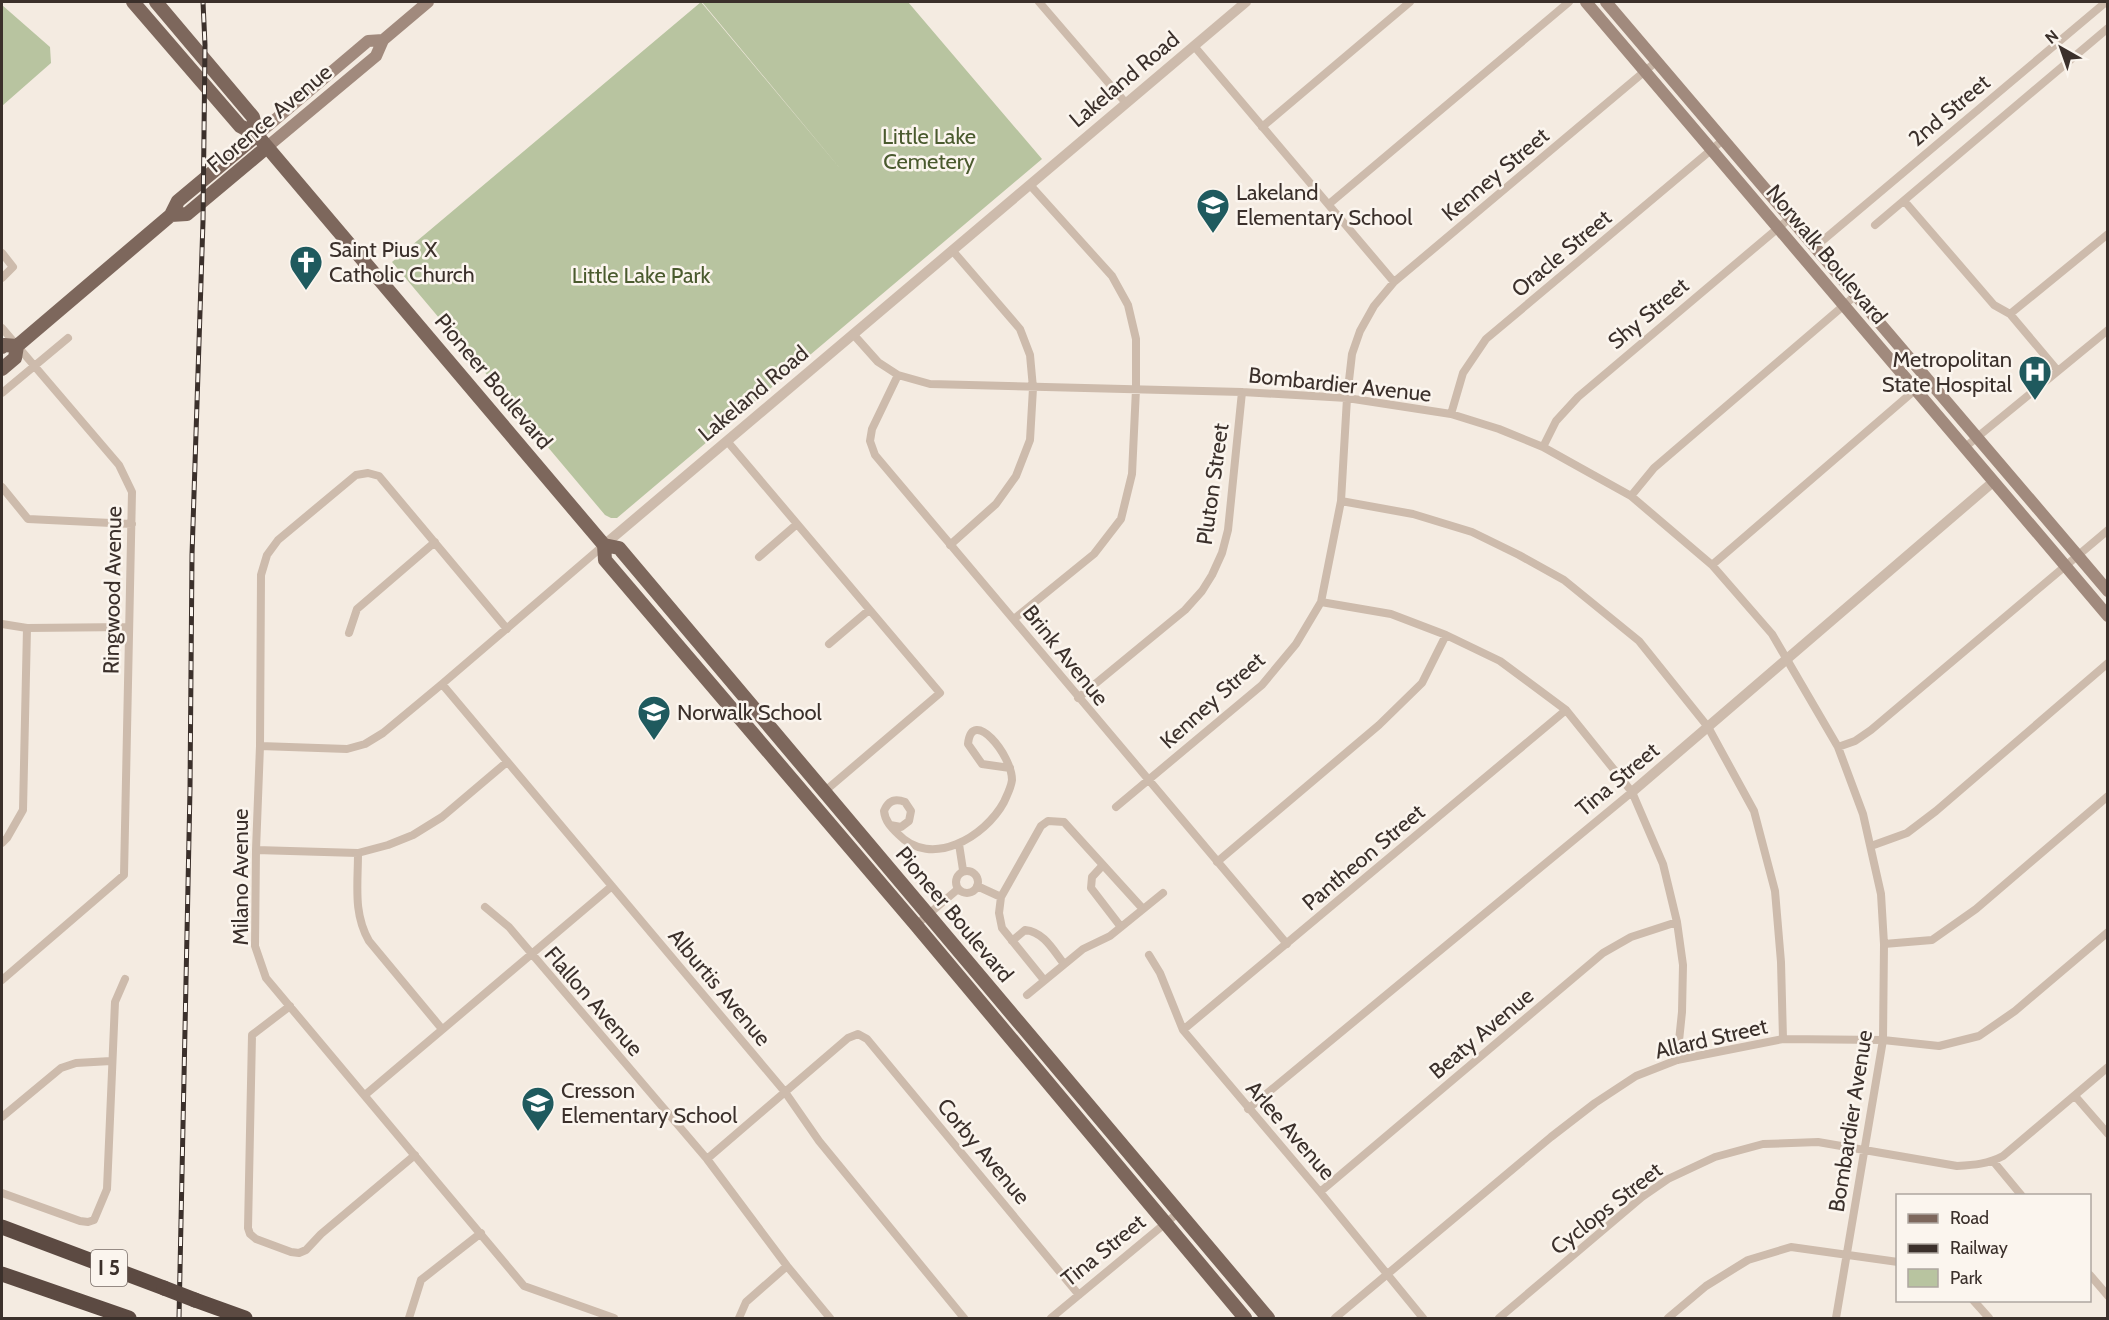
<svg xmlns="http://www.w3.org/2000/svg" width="2109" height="1320" viewBox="0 0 2109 1320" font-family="Cabin,sans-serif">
<rect width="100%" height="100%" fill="#f4ebe1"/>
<path fill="#b8c4a0" d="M701,2L843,172L702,2H908L1042,159L617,518H611L605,515L392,262Z
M2,5L50,47L51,63L2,106Z"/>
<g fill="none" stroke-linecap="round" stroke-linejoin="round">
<path stroke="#cdbbac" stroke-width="8" d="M1039,2L1125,102
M1194,46L1394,282
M1262,127L1410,2
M1901,203L2108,28
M1329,204L1569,2
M1875,225L1901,203H1906L1994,305L2010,314L2058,371
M1815,247L2106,2
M2,253L13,267L2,278
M2010,314L2108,234
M2,328L119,465L132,492L124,875L2,980
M853,334L878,362L898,375L930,384L1242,392L1347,398L1451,414L1499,429L1543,447L1631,496L1712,565L1772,634L1838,747L1863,814L1881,894L1884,944L1883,1040L1836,1318
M898,375L872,429L870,441L875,455C1012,619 1149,782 1287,944
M2,393L68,338
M1451,414L1463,373L1486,339L1723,140
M727,441L940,693L825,791
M1543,447L1556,421L1578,397L1790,218
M1964,448L2108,330
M2,487L28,519L132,524
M1631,496L1654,468L1856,295
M1341,501L1413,514L1472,532L1519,555L1564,580L1639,641L1708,727L1754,811L1775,891L1781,962L1783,1039
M950,545L996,504L1016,476L1030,440L1033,388L1030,355L1020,329L952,250
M759,557L797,524
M1712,565L1915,390
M1321,602L1391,614L1446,635L1500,661L1566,710L1632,792L1663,864L1677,922L1683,965L1682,1012L1677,1060
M1014,619L1094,554L1121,519L1132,474L1136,389V339L1128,305L1112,276L1030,185
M2,624L27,628L129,627
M507,629L379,476L368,473L356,475L278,540L267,555L261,575L260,746L256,850L255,946L266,978L524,1286L614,1318
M349,633L357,609L435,542
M829,644L869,610
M442,684L785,1092L819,1141L964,1318
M1078,698L1185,610L1202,591L1212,575L1222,553L1228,530L1242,392
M260,746L347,749L365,744L383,733L442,684L604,545
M1838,747L1855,741L1871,730L2108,530
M1116,807L1262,685L1296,644L1321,602L1341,501L1347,398L1352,354L1360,331L1374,306L1394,282L1657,61
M890,825L901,827L909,821L911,811L905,802C895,798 888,801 884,811C885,821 891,827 898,834C931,869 985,837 1004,802C1007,795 1011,788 1012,780C1012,755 972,706 968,744L982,764L1010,768
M2,843L7,838L23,810L27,628
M959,844L963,870
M1871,846L1907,833L1936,811L2108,663
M256,850L358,853L388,845L413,835L442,817L507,762
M358,853C358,885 353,913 369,941L442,1029
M1217,862L1379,725L1422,683L1446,635
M1103,865L1092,877L1091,888L1121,927
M956 882a11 11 0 1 1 22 0a11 11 0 1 1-22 0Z
M977,886L1001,897
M485,907L509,927L707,1159L787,1266L830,1318
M916,925L958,889
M1012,941L1025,930C1044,932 1053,950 1064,964
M1884,944L1932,940L1976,909L2108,796
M1149,955L1160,973L1183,1030L1320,1192L1423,1318
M1044,980L1002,928L999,913L1001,897L1041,826L1048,821L1064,822L1143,909
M1027,995L1083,949L1110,936L1163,893
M290,1006L252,1035L248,1228L250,1234L256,1239L291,1252L299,1253L306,1250L321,1234L415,1155
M1183,1030L1566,710
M365,1095L612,886
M2075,1096L2108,1134
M1248,1109L1632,792
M2,1117L61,1068L76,1063L111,1061
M707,1159L848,1038L858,1034L867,1039L1079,1295
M1993,1161L2022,1196
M1320,1192L1603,953L1631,937L1677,922
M2,1193L80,1221L88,1222L94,1220L107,1189L115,1002L125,979
M2090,1275L2108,1296
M1973,1300L1989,1318
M409,1318L421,1280L481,1233
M739,1318L746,1302L787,1266
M1051,1318L1179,1212
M1335,1318L1551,1137L1595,1103L1636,1076L1677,1060L1783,1039L1883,1040L1939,1046L1979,1036L2015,1011L2108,932
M1499,1318L1642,1197L1668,1179L1715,1157L1763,1144L1818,1142L1957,1166C1974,1165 1988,1164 2003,1156L2108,1067
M1668,1318L1706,1286L1748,1260L1791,1247L1898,1262"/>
<path stroke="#cdbbac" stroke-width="10" d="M604,545L1246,2
M1632,792L1993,482"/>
<path stroke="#a18a7d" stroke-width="12" d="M1586,2L2108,616
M1606,2L2108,591
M257,135L368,41L383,40
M267,147L376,56L383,40L428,2"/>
<path stroke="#7d675c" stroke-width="14" d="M133,2L240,126L257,135L604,545L605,560L916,925L1245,1318
M156,2L253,117L257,135
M171,215L187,214L267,147
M2,347L4,345L17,346
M2,369L15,358L17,346L171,215L178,201L257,135
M604,545L619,548L646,580L1268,1318"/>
<path stroke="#5c4a42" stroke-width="15" d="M2,1227L164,1288
M2,1274L129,1318
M195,1300L245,1318"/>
<defs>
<path id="rail" d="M179,1318L190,789L192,555L203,221L205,45L203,2"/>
</defs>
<use href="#rail" stroke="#3b302b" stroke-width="5"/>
<use href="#rail" stroke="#fbf5ee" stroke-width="3" stroke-dasharray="9" stroke-linecap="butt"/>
<path stroke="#5c4a42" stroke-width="15" d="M164,1288L195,1300"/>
</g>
<defs>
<symbol id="school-pin" viewBox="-11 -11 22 30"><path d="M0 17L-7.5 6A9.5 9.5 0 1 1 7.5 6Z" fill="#1f5a5e" stroke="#fbf5ee"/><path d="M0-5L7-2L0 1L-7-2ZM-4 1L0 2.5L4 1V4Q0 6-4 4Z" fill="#fff"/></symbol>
<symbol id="church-pin" viewBox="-11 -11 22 30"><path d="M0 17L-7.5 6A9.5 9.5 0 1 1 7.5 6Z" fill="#1f5a5e" stroke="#fbf5ee"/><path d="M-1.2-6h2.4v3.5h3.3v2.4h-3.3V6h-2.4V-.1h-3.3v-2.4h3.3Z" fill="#fff"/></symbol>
<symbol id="hospital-pin" viewBox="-11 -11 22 30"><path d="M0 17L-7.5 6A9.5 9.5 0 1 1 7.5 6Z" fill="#1f5a5e" stroke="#fbf5ee"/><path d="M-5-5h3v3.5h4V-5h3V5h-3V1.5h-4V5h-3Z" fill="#fff"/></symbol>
</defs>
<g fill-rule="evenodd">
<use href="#school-pin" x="1194" y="186" width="38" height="52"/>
<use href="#church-pin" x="287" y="243" width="38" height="52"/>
<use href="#hospital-pin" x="2016" y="353" width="38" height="52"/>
<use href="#school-pin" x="635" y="693" width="38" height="52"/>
<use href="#school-pin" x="519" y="1084" width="38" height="52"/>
</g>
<g text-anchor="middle" stroke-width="5" stroke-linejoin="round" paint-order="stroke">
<rect fill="#fbf5ee" stroke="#756b66" stroke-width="1.5" x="91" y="1250" width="36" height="36" rx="4.5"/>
<g font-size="21" font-weight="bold" fill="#3b302b">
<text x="109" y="1275">I 5</text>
</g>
<g font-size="22" fill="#3b302b" stroke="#fbf5ee">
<text transform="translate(1124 79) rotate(-40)" y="8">Lakeland Road</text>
<text transform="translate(1949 110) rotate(-40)" y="8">2nd Street</text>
<text transform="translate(269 118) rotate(-40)" y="8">Florence Avenue</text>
<text transform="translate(1495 174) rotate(-40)" y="8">Kenney Street</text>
<text transform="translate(1561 253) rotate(-40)" y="8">Oracle Street</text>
<text transform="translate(1827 254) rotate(50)" y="8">Norwalk Boulevard</text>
<text transform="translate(1648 313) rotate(-40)" y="8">Shy Street</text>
<text transform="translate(494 381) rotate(50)" y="8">Pioneer Boulevard</text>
<text transform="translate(1340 384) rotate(6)" y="8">Bombardier Avenue</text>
<text transform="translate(753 393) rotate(-40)" y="8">Lakeland Road</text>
<text transform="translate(1212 484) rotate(-82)" y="8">Pluton Street</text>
<text transform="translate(112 590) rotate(-89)" y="8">Ringwood Avenue</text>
<text transform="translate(1066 655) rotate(51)" y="8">Brink Avenue</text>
<text transform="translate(1212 700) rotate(-42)" y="8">Kenney Street</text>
<text transform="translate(1617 779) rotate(-40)" y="8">Tina Street</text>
<text transform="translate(1363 857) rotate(-40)" y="8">Pantheon Street</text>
<text transform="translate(240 877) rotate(-90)" y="8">Milano Avenue</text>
<text transform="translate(955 914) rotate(50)" y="8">Pioneer Boulevard</text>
<text transform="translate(720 987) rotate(50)" y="8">Alburtis Avenue</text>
<text transform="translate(594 1001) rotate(49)" y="8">Flallon Avenue</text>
<text transform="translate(1481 1033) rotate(-40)" y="8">Beaty Avenue</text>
<text transform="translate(1711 1038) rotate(-13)" y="8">Allard Street</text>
<text transform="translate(1850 1121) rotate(-81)" y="8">Bombardier Avenue</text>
<text transform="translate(1291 1130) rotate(49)" y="8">Arlee Avenue</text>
<text transform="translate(984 1151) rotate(50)" y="8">Corby Avenue</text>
<text transform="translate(1606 1208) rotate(-38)" y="8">Cyclops Street</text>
<text transform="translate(1103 1250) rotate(-39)" y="8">Tina Street</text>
</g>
<g font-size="22" fill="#4a5a2e" stroke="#fbf5ee">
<text x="929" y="144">Little Lake<tspan x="929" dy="25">Cemetery</tspan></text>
<text x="641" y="283">Little Lake Park</text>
</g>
<g font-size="22" fill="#3b302b" stroke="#fbf5ee" text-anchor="start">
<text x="1236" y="200">Lakeland<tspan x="1236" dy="25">Elementary School</tspan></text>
<text x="329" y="257">Saint Pius X<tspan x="329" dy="25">Catholic Church</tspan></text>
<text x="2012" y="367" text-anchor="end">Metropolitan<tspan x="2012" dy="25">State Hospital</tspan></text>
<text x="677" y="720">Norwalk School</text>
<text x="561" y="1098">Cresson<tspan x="561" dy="25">Elementary School</tspan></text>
</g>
</g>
<rect width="2109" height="1320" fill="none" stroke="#3b302b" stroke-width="6"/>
<rect x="1896" y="1194" width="195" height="108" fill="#fbf5ee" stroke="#aea6a0" stroke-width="1.5"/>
<rect x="1908" y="1214" width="30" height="9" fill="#7d675c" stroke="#aea6a0" stroke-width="1.5"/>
<text x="1950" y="1224" font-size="18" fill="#3b302b">Road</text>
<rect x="1908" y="1244" width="30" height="9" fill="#3b302b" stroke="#aea6a0" stroke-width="1.5"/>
<text x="1950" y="1254" font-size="18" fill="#3b302b">Railway</text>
<rect x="1908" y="1269" width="30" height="18" fill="#b8c4a0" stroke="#aea6a0" stroke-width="1.5"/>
<text x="1950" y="1284" font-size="18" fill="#3b302b">Park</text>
<g transform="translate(2061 48) rotate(320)" stroke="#fbf5ee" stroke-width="4.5" paint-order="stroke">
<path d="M0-4.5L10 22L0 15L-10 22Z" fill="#3b302b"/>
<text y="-9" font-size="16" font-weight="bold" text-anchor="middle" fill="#3b302b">N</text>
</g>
</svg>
